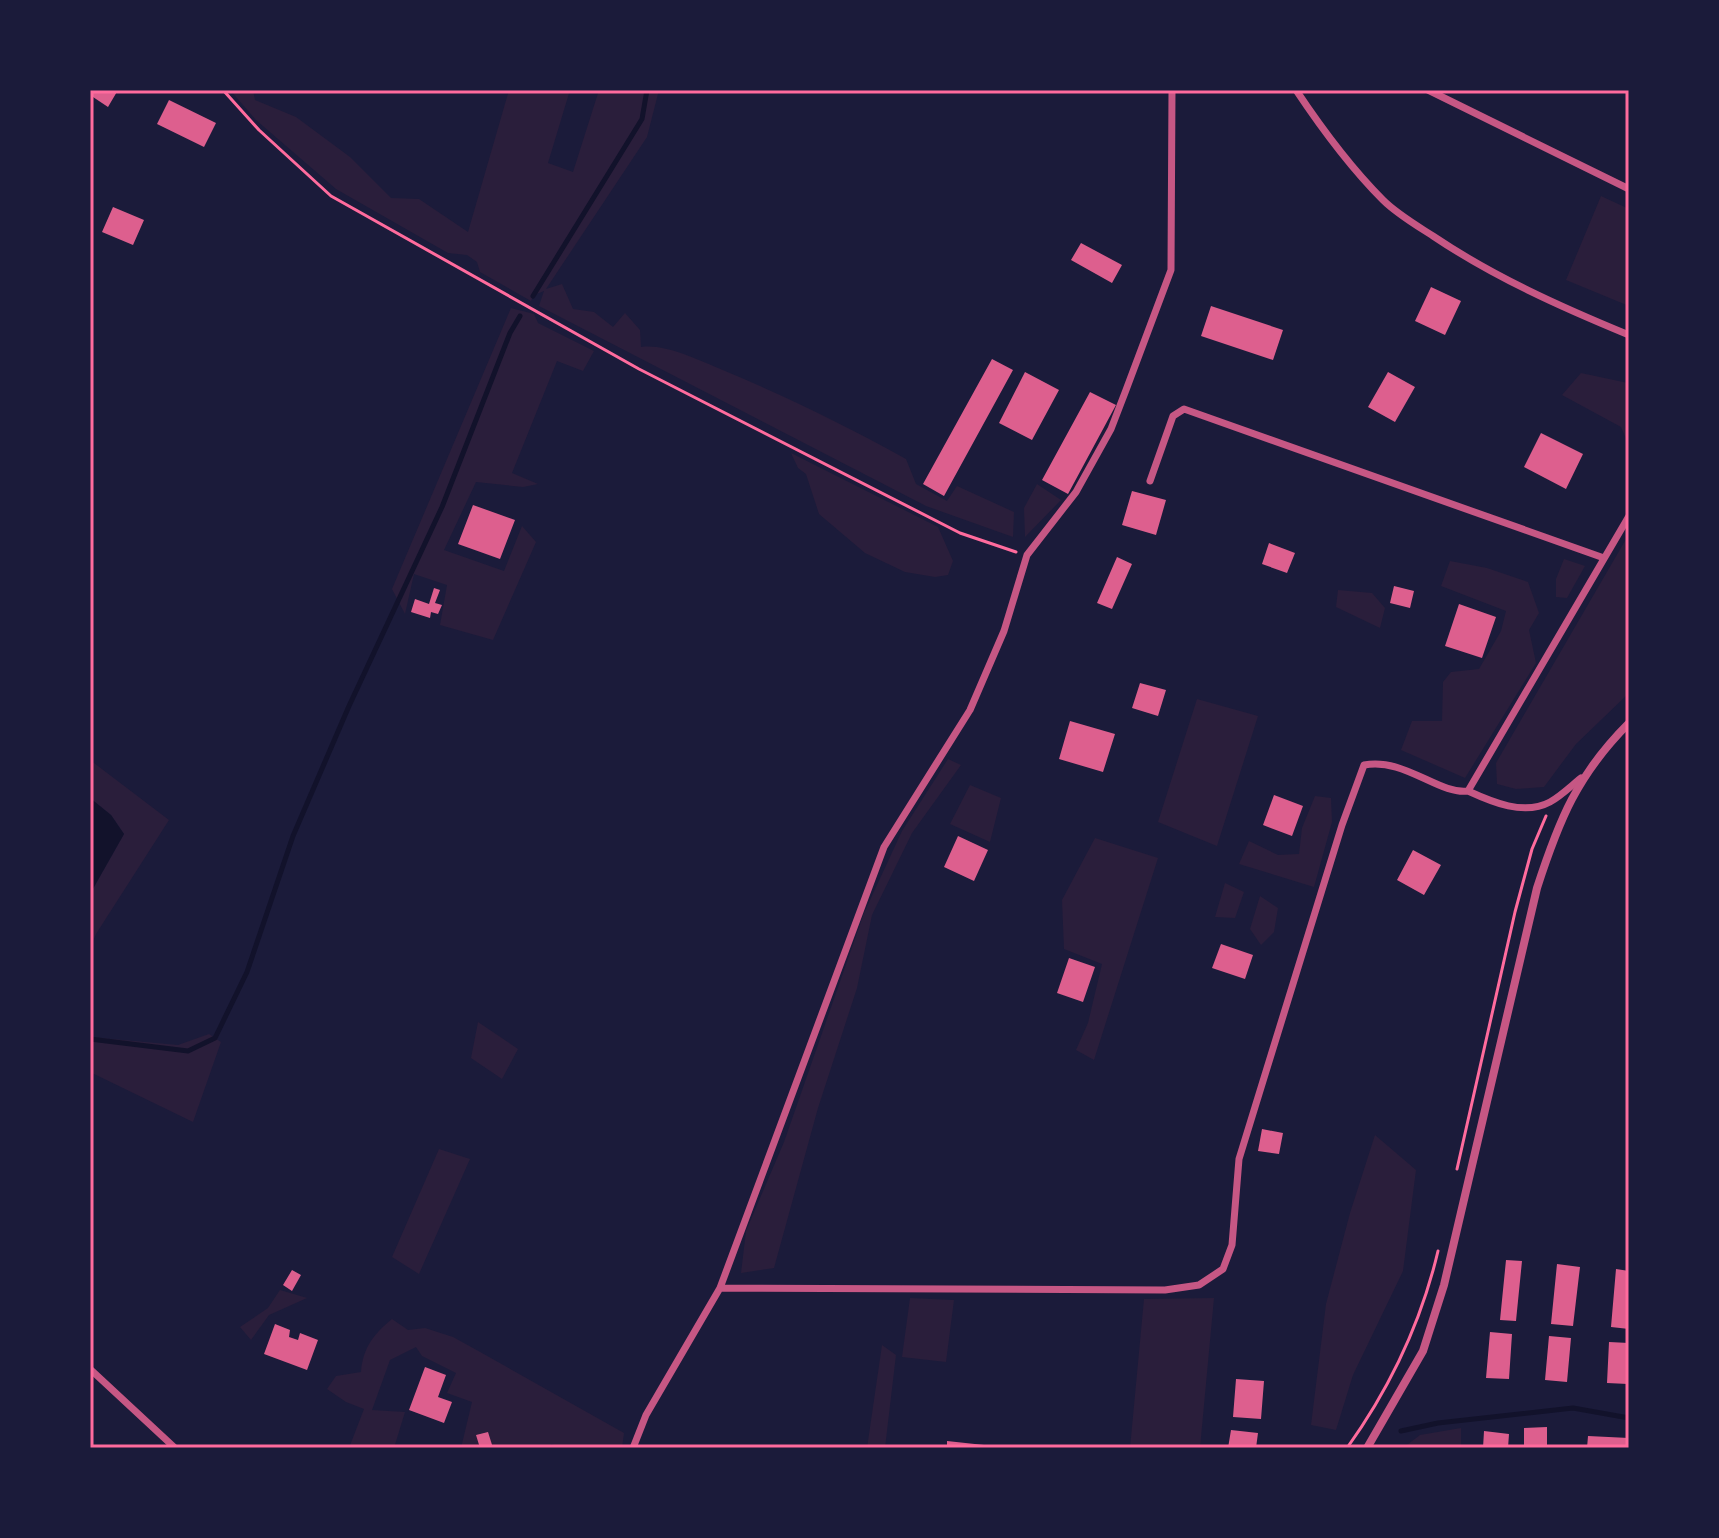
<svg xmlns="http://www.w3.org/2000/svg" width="1719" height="1538" viewBox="0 0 1719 1538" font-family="'Golos Text',sans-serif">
<rect width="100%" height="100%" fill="#1b1b3a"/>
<path fill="#2a1e3b" d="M230,90H253L255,100L296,117L350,157L391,198L419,199L468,232L509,90H570L548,163L573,172L599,90H659L647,137L546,289L562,284L573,309L594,312L613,327L625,313L640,330L641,347C666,344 695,359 718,368C783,395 845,425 906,459L916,484L947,501L957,486L1014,512L1013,537L926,506L539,306L544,291L534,295L531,301L480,272L477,262L467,255L448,253L336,189L256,120Z
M1601,196L1629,209V306L1566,280Z
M511,308L534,314L538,323L594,351L583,371L557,361L512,473L538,484L523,487L476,482L444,550L504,571L522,526L536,542L493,640L440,625L447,585L414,574L405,614L392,589Z
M1581,373L1628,383L1629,445L1621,427L1562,395Z
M791,453L938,527L953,561L948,575L935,577L905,572L865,553L819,514L806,474L798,468Z
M1037,484L1061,500L1025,537L1024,508Z
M1629,534V693L1576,744L1544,787L1516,789L1497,784L1496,763Z
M1564,559L1585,566L1567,598L1556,597V579Z
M1450,561L1487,568L1528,582L1539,613L1529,630L1536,663L1465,778L1401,750L1412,721H1442L1443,682L1451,672L1479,669L1501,631L1506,611L1441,586Z
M1338,590L1372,593L1385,608L1380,628L1336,607Z
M1197,699L1258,716L1217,846L1158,822Z
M948,759L961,765L912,833L872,915L857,988L818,1108L774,1268L741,1273L746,1231L784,1142L864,913L902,831Z
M90,760L169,820L96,934L90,948V894L124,834L111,815L90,798Z
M970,785L1001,798L990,842L950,824Z
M1315,796L1331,798L1332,822L1314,887L1239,864L1249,841L1278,855L1299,854L1302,828Z
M1095,838L1158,858L1094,1060L1076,1050L1088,1023L1102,964L1064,949L1062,900Z
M1225,883L1244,892L1235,918L1215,917Z
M1260,896L1278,908L1274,932L1261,945L1250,929Z
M478,1022L518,1049L502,1079L471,1058Z
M209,1034L221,1042L193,1122L90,1072V1037L178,1045Z
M1375,1135L1416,1170L1403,1271L1353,1375L1336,1430L1311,1425L1326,1304L1350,1213Z
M439,1149L470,1159L419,1274L392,1257Z
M280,1290L307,1298L269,1315L251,1340L240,1327L268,1308Z
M910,1298L954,1300L946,1362L902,1357Z
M1214,1298L1200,1448H1130L1144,1299Z
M392,1319L408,1330L425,1328L453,1337L473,1348L624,1433L622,1448H562L551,1444L550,1448H461L472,1402L447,1393L456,1373L422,1356L416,1347L390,1360L372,1410L405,1412L394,1448H349L364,1409L346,1402L327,1389L336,1376L361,1372C363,1347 374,1334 392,1319Z
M882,1345L896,1355L885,1448H867Z
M1461,1428V1448H1403L1420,1435Z"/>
<path fill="#12122b" d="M90,798L111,815L124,834L90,894Z"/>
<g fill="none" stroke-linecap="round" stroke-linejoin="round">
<path stroke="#12122b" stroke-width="5" d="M533,296L642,119L647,90
M90,1039L188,1051L215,1038L247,972L293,836L349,706L442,507L510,333L520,316
M1401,1431L1438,1423L1573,1408L1629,1418"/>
</g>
<path fill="#dd5f8e" d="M90,90H118L108,107L90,95Z
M169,100L216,123L204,147L157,124Z
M113,207L144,220L133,245L102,232Z
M1081,243L1122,265L1112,283L1071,260Z
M1431,287L1461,301L1445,335L1415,321Z
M1211,306L1283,330L1273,360L1201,336Z
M992,359L1013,370L944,496L923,484Z
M1025,372L1059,390L1032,440L999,423Z
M1388,372L1415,387L1395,422L1368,407Z
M1090,392L1116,405L1068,494L1042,480Z
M1541,433L1583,454L1566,489L1524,467Z
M1132,491L1166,500L1156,535L1122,525Z
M473,505L515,520L500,559L458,544Z
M1269,543L1295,553L1287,573L1262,564Z
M1117,557L1132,564L1112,609L1097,603Z
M1394,586L1414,591L1410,608L1390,603Z
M434,588L440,590L435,603L442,605L438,614L431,612L430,618L411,612L415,599L429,604Z
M1459,604L1496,617L1482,658L1445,646Z
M1140,683L1166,690L1158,716L1132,708Z
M1070,721L1115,734L1103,772L1059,759Z
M1274,795L1303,806L1292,836L1263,825Z
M958,836L988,850L974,881L944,867Z
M1413,850L1441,865L1424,895L1397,880Z
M1221,944L1253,955L1245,979L1212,968Z
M1069,958L1095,967L1083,1002L1057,993Z
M1262,1129L1283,1133L1279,1154L1258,1151Z
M1506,1260L1522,1261L1516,1321L1500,1320Z
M1557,1264L1580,1267L1573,1326L1551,1324Z
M1616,1269L1629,1271V1329L1611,1327Z
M292,1270L301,1275L292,1291L283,1285Z
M275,1324L290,1330L289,1337L298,1340L300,1333L318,1340L307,1370L264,1354Z
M1490,1332L1512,1334L1509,1379L1486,1378Z
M1549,1336L1571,1338L1567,1382L1545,1380Z
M1609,1342L1629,1343L1628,1384L1607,1383Z
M425,1367L446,1375L438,1397L452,1402L444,1423L409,1410Z
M1236,1379L1264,1381L1261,1419L1233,1417Z
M1547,1427V1448H1524V1428Z
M1231,1430L1258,1433L1256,1448H1228Z
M1484,1431L1509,1434L1508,1448H1483Z
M488,1432L493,1448H480L476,1435Z
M1588,1436L1629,1438V1448H1587Z
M947,1441L984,1445L983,1448H947Z"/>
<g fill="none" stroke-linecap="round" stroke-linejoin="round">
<path stroke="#ff6b9d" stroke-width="3" d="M223,90L259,130L331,196L639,369L960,533L1016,552
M1457,1169L1515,912L1532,849L1546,816
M1347,1448C1390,1388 1421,1323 1438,1251"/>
<path stroke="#c65784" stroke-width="7" d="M1296,90C1322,129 1350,167 1383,200C1397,214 1416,225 1433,236C1494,277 1561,307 1629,335
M1428,90L1629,189
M1150,481L1173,416L1184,409L1604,558
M1468,791C1492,802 1524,816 1550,802C1561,796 1571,786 1581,778
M720,1288L884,847L970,710L1004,631L1027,555L1076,492L1111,429L1126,390L1171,270L1172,90
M90,1369L175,1448
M633,1448L646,1415L720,1288L1165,1290L1199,1285L1223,1269L1232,1245L1239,1159L1342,825L1364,765C1404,757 1439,795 1468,791L1629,516"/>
<path stroke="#c65784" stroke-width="8" d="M1367,1448L1423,1351L1444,1285L1537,888C1559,820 1577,775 1629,723"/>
</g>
<rect width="1719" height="1538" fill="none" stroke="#1b1b3a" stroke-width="184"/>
<rect x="92" y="92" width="1535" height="1354" fill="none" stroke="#ff6b9d" stroke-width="3"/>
</svg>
